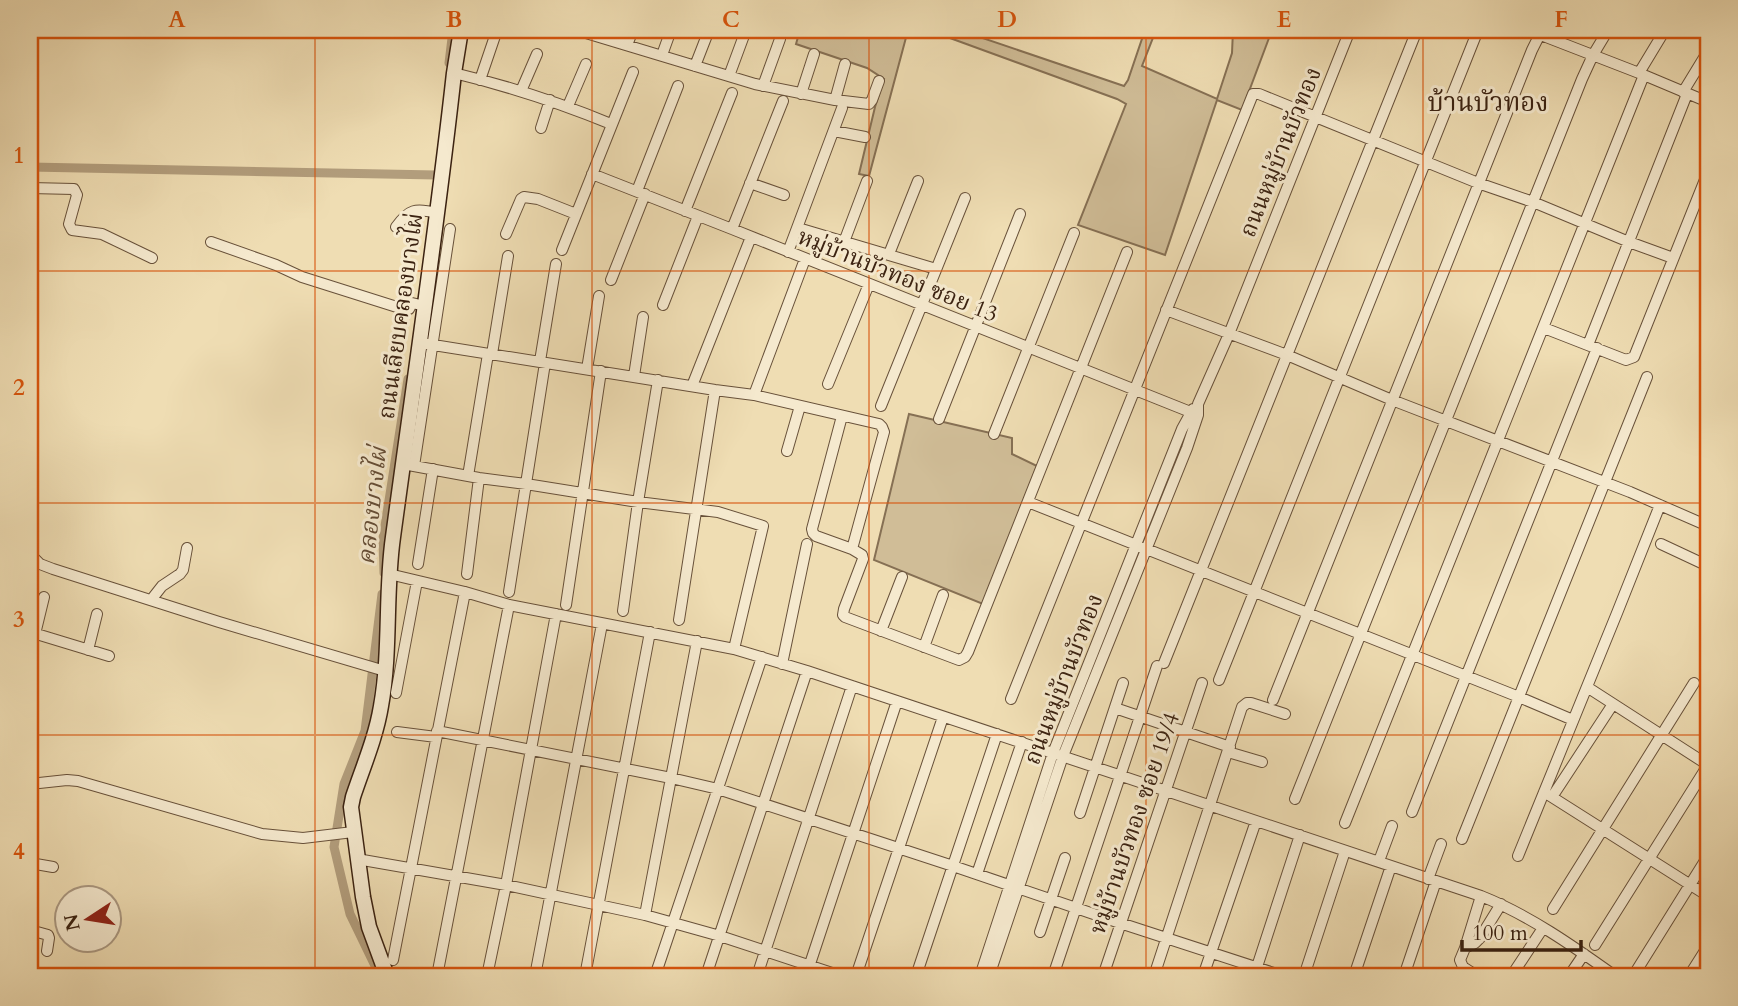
<svg xmlns="http://www.w3.org/2000/svg" width="1738" height="1006" viewBox="0 0 1738 1006" font-family="Cardo,'Noto Serif Thai',serif">
<rect width="100%" height="100%" fill="#efddb3"/>
<filter id="stains"><feTurbulence type="fractalNoise" baseFrequency=".00286" numOctaves="4"/><feColorMatrix values="0 0 0 0 .2 0 0 0 0 .09 0 0 0 0 .02 0 0 0 .5 -.17"/></filter>
<radialGradient id="worn" r=".72"><stop offset=".6" stop-color="#630" stop-opacity="0"/><stop offset="1" stop-color="#630" stop-opacity=".3"/></radialGradient>
<path fill="#d0bd97" stroke="#867054" stroke-width="2" d="M800,30H908L869,176L859,174L875,107L884,79L867,68L796,44Z
M928,30H959L1124,86L1128,80L1145,30H1156L1142,66L1217,99L1232,53L1233,30H1272L1242,110L1217,100L1165,255L1078,225L1126,104L1117,99Z
M909,414L1012,438V454L1037,466L983,604L874,560Z"/>
<g fill="none" stroke-linecap="round" stroke-linejoin="round">
<path stroke="#b29d7c" stroke-width="9" d="M449,63L453,30
M30,167L436,175
M384,573L383,539L408,379
M380,976L350,914L334,847L344,784L365,731L382,594"/>
<defs>
<path id="street" d="M576,30L755,84L835,100L869,104L872,100L879,81
M1528,30L1639,73L1708,102
M627,45L633,30
M662,55L671,30
M695,66L709,30
M454,73C508,86 560,103 611,124
M1639,73L1665,30
M729,76L746,30
M480,80L496,33
M763,86L780,39
M521,91L537,54
M1683,92L1708,51
M801,94L814,54
M835,100L845,64
M568,106L586,64
M541,128L550,100
M834,131L865,137
M592,174L732,229L1198,415
M750,183L784,195
M30,188L74,189L77,195L69,224L72,230L102,234L152,258
M637,191L678,86
M685,211L732,93
M396,227C409,209 415,208 437,213
M798,228L936,269
M732,229L783,101
M506,234L521,199L524,197L538,199L576,214
M211,242L276,265L302,277L400,308L409,309L412,303L425,306
M844,242L867,181
M562,250L633,72
M788,252L842,108
M889,254L918,181
M611,280L645,194
M663,305L698,216
M1166,310L1287,355L1392,400L1630,492L1708,526
M1544,328L1626,360L1634,357L1708,172
M421,343L715,390L754,395L879,424L882,427L884,432L852,549L862,555L863,559L844,609L843,615L845,617L959,660L965,657L968,652L1127,252
M1588,345L1687,94
M492,354L508,256
M540,361L556,264
M587,369L599,296
M634,376L643,317
M828,384L869,284
M692,386L751,237
M754,395L805,259
M881,406L965,198
M842,416L812,529L813,533L816,536L852,549
M939,419L1020,214
M994,434L1074,233
M787,451L800,406
M403,464L479,478L526,484L638,502L718,512L763,526L734,649
M414,466L450,229
M468,476L488,354
M1028,502L1519,697L1573,720
M1661,544L1708,566
M30,554L40,564L53,569L219,622L385,671
M418,564L433,469
M389,574L465,592L509,605L734,649L807,671L1481,896C1529,915 1573,946 1615,976
M467,574L479,478
M509,592L545,363
M151,600L162,586L180,574L183,570L187,548
M566,605L601,371
M623,611L638,502L658,380
M679,620L715,390
M881,631L902,577
M30,632L109,656
M35,634L44,597
M924,647L943,595
M88,650L97,614
M1164,663L1417,30
M782,664L807,544
M1219,680L1478,30
M1587,687L1708,765
M396,693L417,581
M1011,699L1253,94H1259L1478,183L1533,202L1629,242L1673,258
M1273,700L1532,50L1542,30
M1115,708L1230,747
M437,731L671,778L718,789L953,866L1120,923L1283,976
M397,732L436,737
M1228,752L1262,762
M30,784L67,780L78,781L262,834L303,838L353,832
M1544,792L1708,896
M1552,797L1613,704
M1295,799L1582,79L1593,55L1608,30
M1412,812L1597,348
M1080,813L1123,683
M1345,823L1644,75
M1462,839L1647,377
M1518,856L1617,613L1660,505
M357,859L506,885L645,915L720,936L841,976
M1379,861L1392,826
M30,863L53,867
M977,874L1022,742
M1428,879L1441,844
M1553,909L1694,683
M645,915L697,641
M30,930L48,935L49,938L47,951
M1040,932L1065,858
M1595,945L1708,765
M1465,948L1475,943L1480,938L1501,904
M393,960L465,592
M1635,973L1708,856
M1512,975L1543,928
M437,976L509,605
M487,976L506,885L556,614
M535,976L602,624
M585,976L650,632
M655,976L762,657
M706,976L807,671
M757,976L852,686
M806,976L897,701
M856,976L943,717
M916,976L997,734
M980,976L1053,753L1182,429L1193,409
M989,976L1063,756L1187,448L1198,415V404L1229,334L1350,30
M1053,976L1157,666
M1103,976L1202,683
M1154,976L1242,707L1247,703H1251L1285,714
M1203,976L1256,821
M1254,976L1300,835
M1304,976L1345,851
M1354,976L1391,866
M1404,976L1436,881
M1477,976L1463,967L1460,960L1465,948L1481,896
M1569,976L1584,954
M1689,976L1708,946"/>
<path id="secondary" d="M387,976L369,927L363,897L351,807L353,797C363,767 376,737 381,706C391,650 385,593 393,537C414,382 437,228 454,73L461,30"/>
</defs>
<use href="#street" stroke="#68513a" stroke-width="12"/>
<use href="#secondary" stroke="#3b2211" stroke-width="17"/>
<use href="#street" stroke="#f5e9ce" stroke-width="10"/>
<use href="#secondary" stroke="#f5e9ce" stroke-width="14"/>
</g>
<path fill="none" stroke="#d7540c" stroke-width="2" stroke-opacity="0.55" d="M315,30V976M592,30V976M869,30V976M1146,30V976M1423,30V976M30,271H1708M30,503H1708M30,735H1708"/>
<g text-anchor="middle" stroke-width="6" stroke-linejoin="round" paint-order="stroke">
<g font-size="23" fill="#3b2211" stroke="#f5e9ce">
<text transform="translate(1280 152) rotate(-68)" y="8">ถนนหมู่บ้านบัวทอง</text>
<text transform="translate(898 275) rotate(22)" y="8">หมู่บ้านบัวทอง ซอย 13</text>
<text transform="translate(400 316) rotate(-82)" y="8">ถนนเลียบคลองบางไผ่</text>
<text transform="translate(1063 679) rotate(-69)" y="8">ถนนหมู่บ้านบัวทอง</text>
<text transform="translate(1134 823) rotate(-71)" y="8">หมู่บ้านบัวทอง ซอย 19/4</text>
</g>
<g font-size="24" font-style="italic" fill="#654d36" stroke="#f5e9ce">
<text transform="translate(372 506) rotate(-84)" y="8">คลองบางไผ่</text>
</g>
<g font-size="26" fill="#3b2211" stroke="#f5e9ce">
<text x="1488" y="111">บ้านบัวทอง</text>
</g>
</g>
<rect width="1738" height="1006" fill="none" stroke="#efddb3" stroke-width="77"/>
<g transform="translate(88 919) rotate(258)"><circle r="33" fill="#f5e9ce" stroke="#ab9982" stroke-width="2"/>
<path d="M0-5L12 26L0 18L-12 26Z" fill="#8f2418"/>
<text y="-10" font-size="19" font-weight="bold" text-anchor="middle" fill="#3b2211">N</text>
</g>
<path d="M1462 940v10h119v-10" fill="none" stroke="#3b2211" stroke-width="3.5"/>
<text x="1472" y="940" font-size="21" fill="#3b2211" stroke="#f5e9ce" stroke-width="5" paint-order="stroke">100 m</text>
<rect x="38" y="38" width="1662" height="930" fill="none" stroke="#d7540c" stroke-width="2.5"/>
<g font-size="23" text-anchor="middle" font-weight="bold" fill="#d7540c">
<text x="177" y="27">A</text>
<text x="454" y="27">B</text>
<text x="731" y="27">C</text>
<text x="1007" y="27">D</text>
<text x="1284" y="27">E</text>
<text x="1561" y="27">F</text>
<text x="19" y="163">1</text>
<text x="19" y="395">2</text>
<text x="19" y="627">3</text>
<text x="19" y="859">4</text>
</g>
<rect width="100%" height="100%" filter="url(#stains)"/>
<rect width="100%" height="100%" fill="url(#worn)"/>
</svg>
